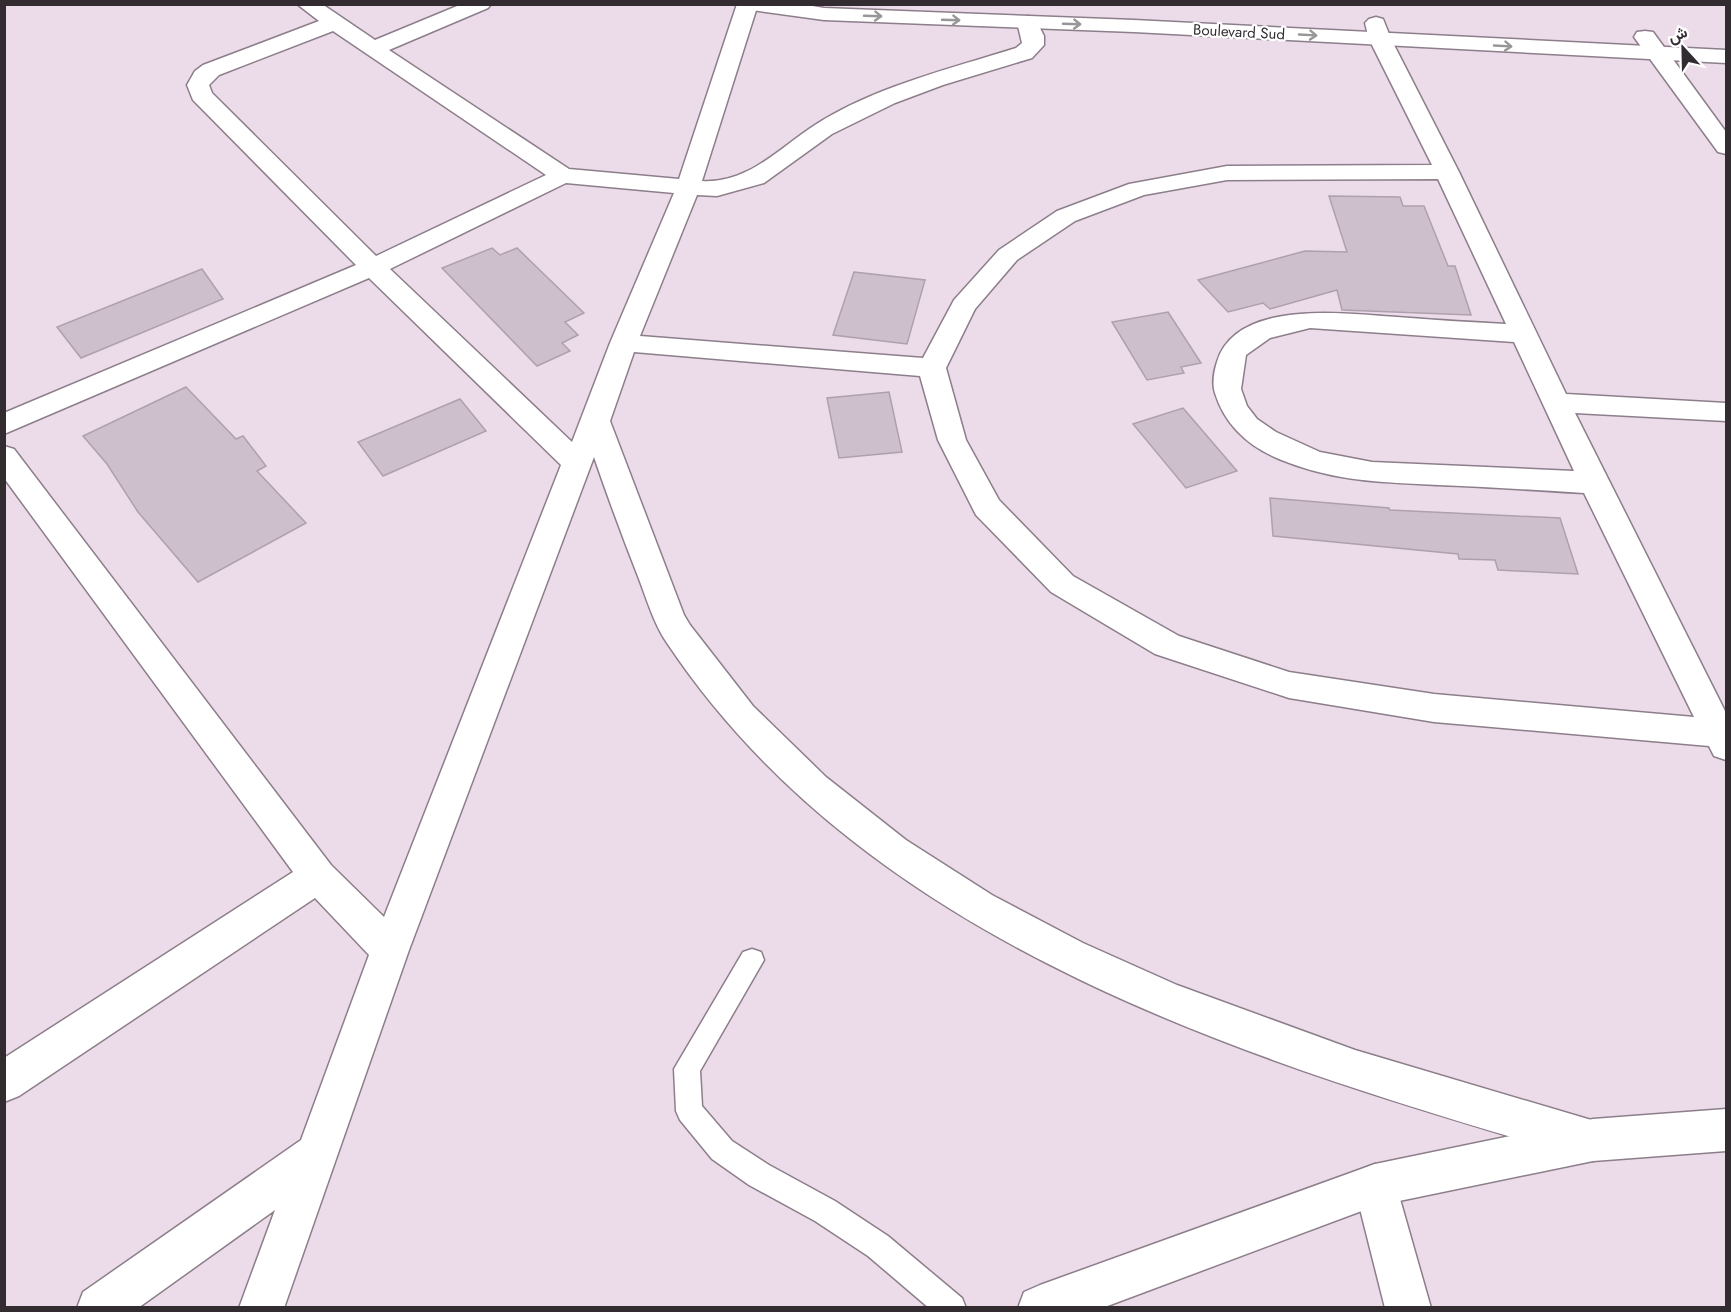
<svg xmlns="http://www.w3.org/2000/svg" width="1731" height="1312" viewBox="0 0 1731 1312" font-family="Jost,Vazirmatn,sans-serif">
<rect width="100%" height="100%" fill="#ecdce9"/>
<path fill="#cebfcc" stroke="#afa0ad" stroke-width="1.5" d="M1329,196L1400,197L1403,206H1424L1448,266H1455L1471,315L1342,310L1337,290L1270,309L1263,303L1228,312L1198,280L1305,251L1347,252Z
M492,248L500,255L517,248L584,313L565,322L578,335L562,343L570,351L537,366L442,268Z
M202,269L223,299L81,358L57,327Z
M854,272L925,280L907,344L833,335Z
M1168,312L1201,363L1181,367L1184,373L1147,380L1112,322Z
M186,387L236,439L243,436L266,466L257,471L306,523L198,582L138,512L107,464L83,436Z
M889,392L902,452L839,458L827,398Z
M460,399L486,431L383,476L358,442Z
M1183,408L1237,471L1186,488L1133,424Z
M1270,498L1389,508L1390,510L1560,518L1578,574L1498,570L1495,560L1459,559L1458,554L1273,536Z"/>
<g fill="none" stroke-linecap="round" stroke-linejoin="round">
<defs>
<path id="lane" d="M752,949L761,952L764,960L700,1071L702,1106L732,1141L769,1165L835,1201L888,1236L962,1298L966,1308H929L868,1256L815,1221L749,1185L712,1159L680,1120L676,1111L674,1069L743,952Z"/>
<path id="street" d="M297,4H322L375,40L462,4H491L488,8L389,50L569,169L679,179L737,4H758L702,181C748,184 779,148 815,125C874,87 949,69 1016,48L1022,43L1017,22L1021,18L1028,16L1035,18L1044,36V45L1032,58L943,85L895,103L832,134L764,183L717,196L697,195L640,336L923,358L954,300L999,250L1057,211L1129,184L1227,166L1432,165L1369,39L1365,23L1369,19L1376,17L1383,19L1391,39L1459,172L1566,394L1726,403V421L1575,413L1726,713V760L1714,756L1709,746L1434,722L1289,698L1155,654L1051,592L976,515L938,440L920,376L634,352L610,421L684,615L690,625L753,706L826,777L906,840L992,895L1083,943L1177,985L1355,1050L1608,1125L1614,1140L1608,1155L1593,1161C1258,1063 872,950 667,643C654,624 647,600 639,579C623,538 608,498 594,457L409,950L284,1308H239L275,1210L138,1308H77L83,1292L301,1140L369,955L315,898L19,1096L4,1102V1058L293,872L4,478V446L14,449L331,865L384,917L561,465L369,278L4,434V413L356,265L193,100L187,85L195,71L203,65L319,21ZM333,31L546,175L376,256L212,93L209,85L219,75ZM1438,179L1506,324C1469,322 1433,320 1397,317C1347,314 1236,298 1217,362C1214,371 1212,384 1215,393C1225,425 1248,446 1279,459C1335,482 1380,482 1439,485C1487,487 1536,490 1584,493L1694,717L1434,694L1289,672L1179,636L1073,576L999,500L966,440L946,368L975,309L1017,260L1075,221L1144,195L1227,180ZM566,183L674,193L610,343L572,442L390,269ZM1310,328L1514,342L1574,471L1372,462L1320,452L1276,432L1257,419L1247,406L1241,389L1246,355L1270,338Z
M1645,31L1653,32L1726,132V154L1718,152L1634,37L1637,32Z
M1375,1164L1390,1170L1396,1185L1431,1308H1385L1354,1185L1360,1170Z"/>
<path id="secondary" d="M742,4H801L824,8L1134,20L1726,50V63L1134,32L824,20L752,10L745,8Z
M1726,1109V1151L1593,1161L1375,1206L1102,1308H1018L1024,1292L1040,1285L1375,1164L1593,1119Z"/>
</defs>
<use href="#lane" stroke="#8c7e8a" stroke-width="3"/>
<use href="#street" stroke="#8c7e8a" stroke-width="3"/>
<use href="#secondary" stroke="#8c7e8a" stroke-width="3"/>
<use href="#lane" fill="#fff" fill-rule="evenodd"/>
<use href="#street" fill="#fff" fill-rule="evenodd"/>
<use href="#secondary" fill="#fff" fill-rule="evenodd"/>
</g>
<defs><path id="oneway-shaft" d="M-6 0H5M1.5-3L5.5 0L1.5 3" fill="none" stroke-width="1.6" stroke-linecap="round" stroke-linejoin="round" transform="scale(1.5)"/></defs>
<g stroke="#989698">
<use href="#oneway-shaft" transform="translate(873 16) rotate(2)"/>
<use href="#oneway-shaft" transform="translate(951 20) rotate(2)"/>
<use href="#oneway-shaft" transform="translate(1072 24) rotate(2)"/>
<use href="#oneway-shaft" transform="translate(1308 35) rotate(3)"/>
<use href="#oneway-shaft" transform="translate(1503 46) rotate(3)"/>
</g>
<g text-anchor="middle" stroke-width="4.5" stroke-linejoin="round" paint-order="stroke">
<g font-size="15" fill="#322c31" stroke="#fff">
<text transform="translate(1239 32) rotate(3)" y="5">Boulevard Sud</text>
</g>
</g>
<rect width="1731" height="1312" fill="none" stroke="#322c31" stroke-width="12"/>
<g transform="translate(1683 48) rotate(338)" stroke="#ffffff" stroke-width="4.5" paint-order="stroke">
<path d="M0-4.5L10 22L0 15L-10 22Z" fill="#322c31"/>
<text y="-9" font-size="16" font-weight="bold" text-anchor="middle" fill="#322c31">ش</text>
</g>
</svg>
